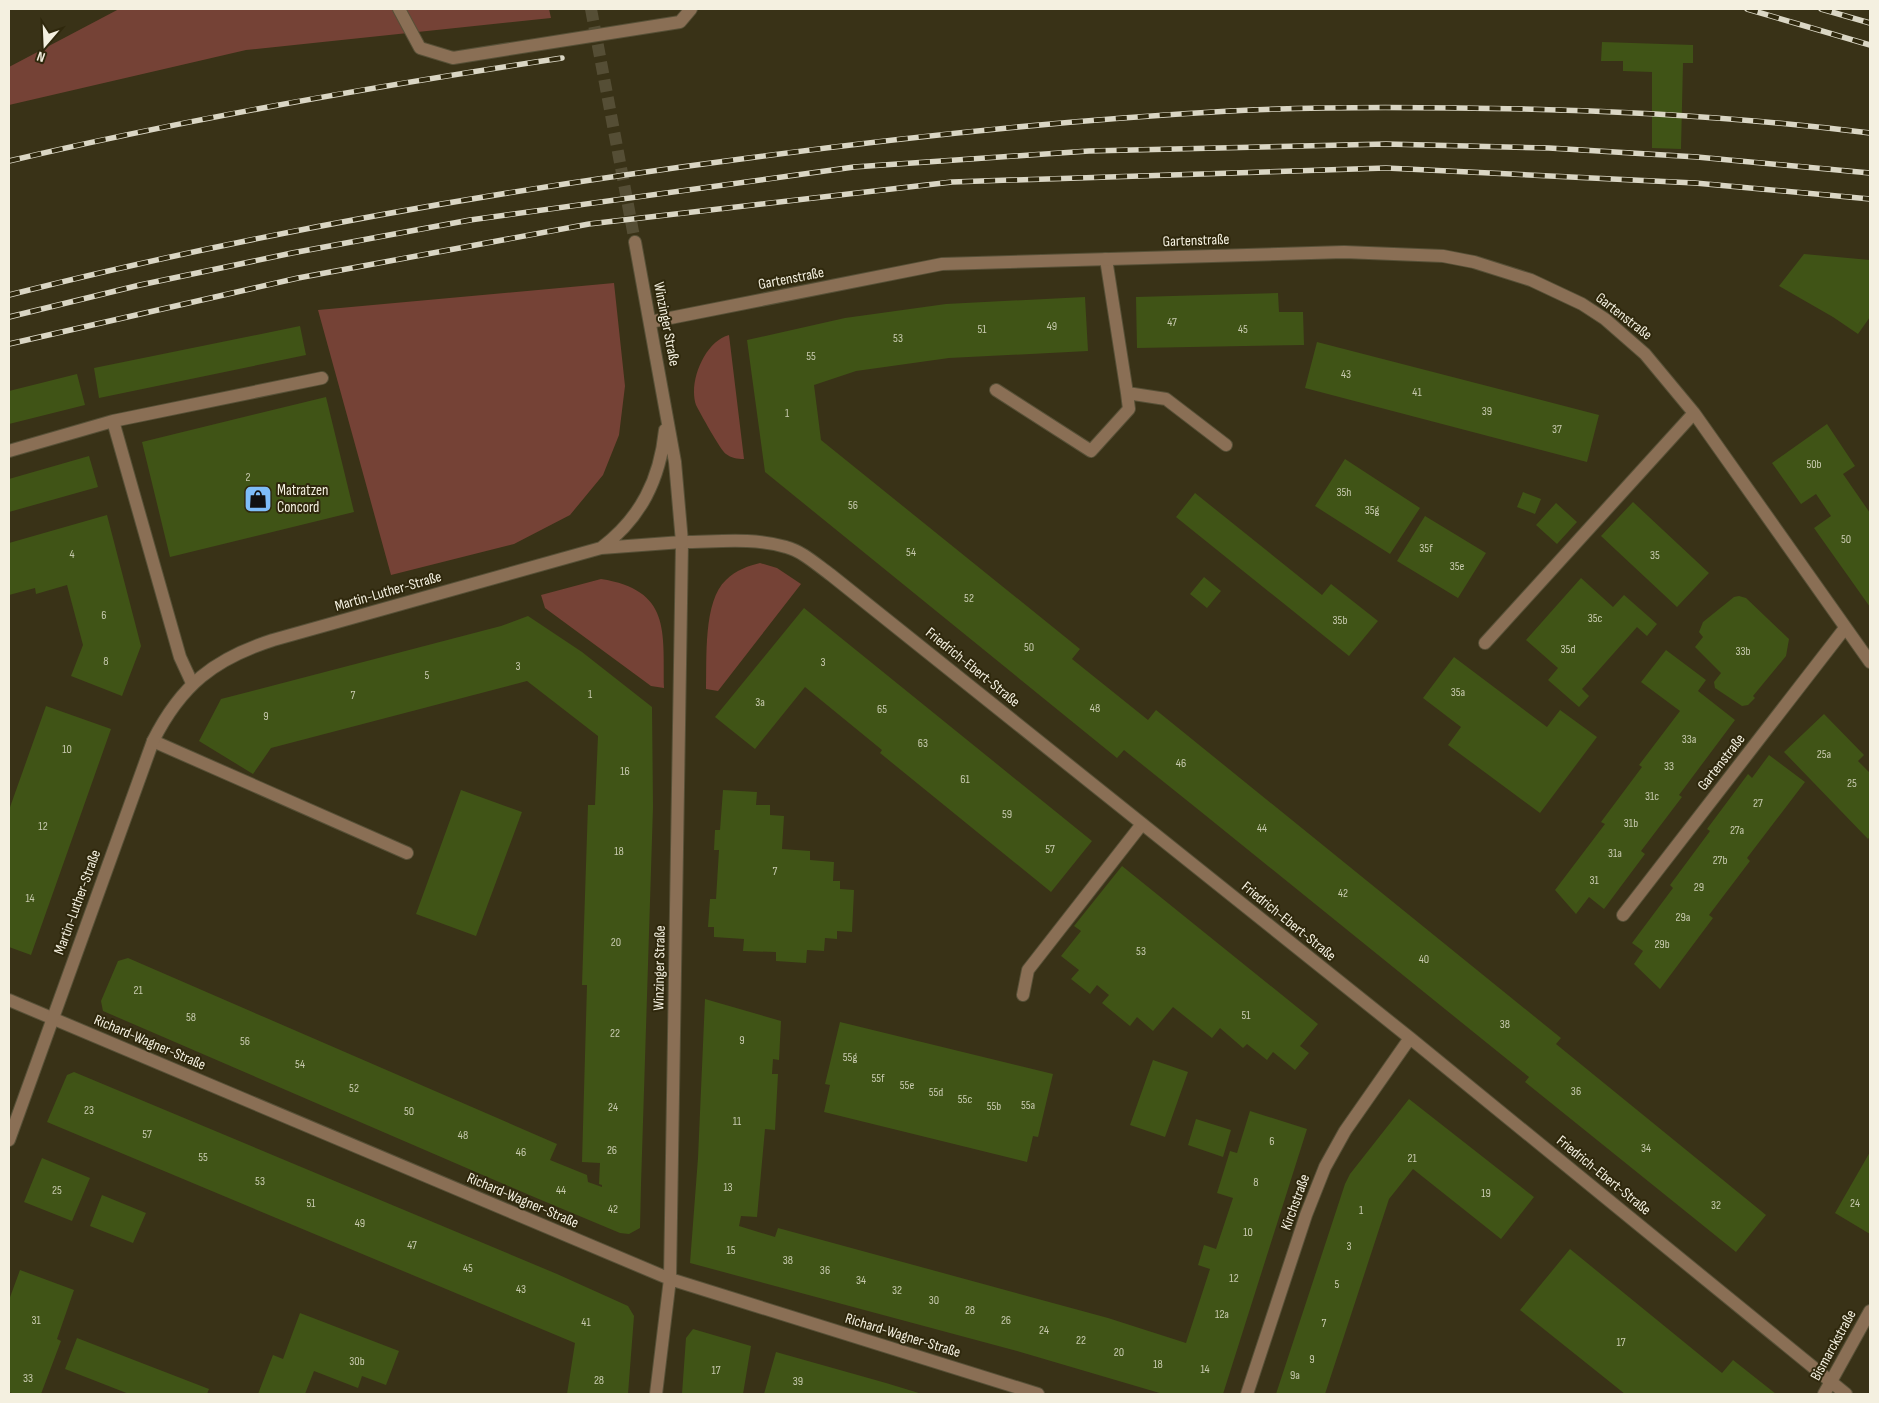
<svg xmlns="http://www.w3.org/2000/svg" width="1879" height="1403" viewBox="0 0 1879 1403" font-family="'Sofia Sans Condensed',sans-serif">
<rect width="100%" height="100%" fill="#393217"/>
<path fill="#754236" d="M119,9H549L551,18L246,50L9,105V67Z
M614,283L625,386L619,435L603,475L570,515L514,544L391,575L318,310Z
M729,335L744,459C737,459 731,458 726,454C721,451 699,411 696,405C688,382 705,341 729,335Z
M760,563L777,568L801,584L718,691L706,689C707,659 703,601 726,580C736,570 748,566 760,563Z
M601,579C671,590 663,631 664,688L651,686L545,608L541,595Z"/>
<path fill="#405416" d="M1602,42L1693,45V63H1683L1681,149L1652,148V72L1623,71V61H1601Z
M1804,254L1870,260V317L1858,334L1833,317L1779,286Z
M1278,293L1279,312H1303L1304,345L1137,348L1136,297Z
M1085,297L1088,351L949,358L856,371L814,385L821,440L1080,649L1072,659L1148,720L1156,710L1561,1038L1556,1044L1766,1215L1736,1252L1525,1082L1529,1077L1205,815L1124,750L1117,758L765,472L747,340L845,318L946,304Z
M300,326L306,355L99,398L94,368Z
M1317,342L1599,415L1587,462L1305,388Z
M77,374L85,405L9,424V391Z
M326,397L354,512L170,557L142,442Z
M1827,424L1855,466L1843,474L1870,513V607L1814,528L1831,516L1816,494L1801,504L1772,463Z
M89,456L98,487L9,512V479Z
M1345,459L1420,508L1390,554L1315,506Z
M1523,492L1541,499L1535,514L1517,507Z
M1195,493L1322,595L1331,584L1378,621L1349,656L1176,517Z
M1633,502L1709,573L1677,607L1601,536Z
M1556,503L1577,522L1557,544L1536,525Z
M107,515L141,646L122,696L71,676L83,645L67,585L36,594L35,588L9,595V543Z
M1425,516L1486,553L1458,598L1397,561Z
M1204,577L1221,591L1207,608L1190,594Z
M1581,578L1613,607L1624,595L1657,624L1647,636L1637,627L1582,689L1589,696L1579,707L1548,680L1558,668L1526,640Z
M1739,596L1746,598L1789,639L1786,656L1753,696L1755,698L1748,705L1742,706L1715,688L1714,682L1721,673L1695,647L1703,637L1699,632L1703,622L1734,597Z
M804,608L1092,841L1051,892L880,753L882,750L805,687L755,749L715,717Z
M528,616L582,652L652,707L653,807L641,1185L640,1228L629,1234L620,1233L534,1197L103,1011L101,1001L118,961L128,958L557,1144L550,1160L587,1175L588,1182L602,1187V1185L599,1184L600,1163L582,1162L587,985H582L588,805H595L598,736L527,681L271,748L253,774L199,741L221,699L501,626Z
M1666,650L1706,680L1698,691L1735,720L1679,795L1682,797L1641,851L1645,854L1604,909L1589,897L1576,914L1555,890L1605,824L1601,822L1642,767L1639,765L1680,711L1641,682Z
M1454,657L1547,727L1560,710L1597,737L1540,813L1448,745L1461,727L1423,698Z
M46,706L111,729L31,955L9,947V810Z
M1824,714L1864,755L1858,761L1870,773V836L1868,839L1784,752Z
M1769,755L1805,782L1747,858L1750,861L1709,915L1713,918L1660,989L1634,964L1643,951L1632,943L1673,888L1670,885L1710,831L1707,829L1748,774L1752,778Z
M461,790L522,812L476,936L416,914Z
M723,790L757,792L756,805H770V815L784,816L782,849L810,851V860L834,862L833,881H840V889L854,890L852,932L837,931V939L825,938L824,951L807,950L806,963L776,961V952L743,951L744,939L714,937V927H708L710,899H716L719,850H714L715,830H720Z
M1122,866L1318,1024L1300,1046L1309,1053L1295,1070L1273,1052L1267,1060L1247,1044L1243,1048L1220,1028L1212,1038L1173,1007L1153,1031L1137,1017L1130,1026L1102,1003L1109,995L1097,985L1090,994L1071,979L1079,970L1061,956L1081,931L1074,926Z
M705,999L781,1021L779,1060L773,1059L772,1074H778L775,1130L765,1129L757,1217L741,1216L739,1226L775,1237L778,1228L1108,1318L1186,1343L1210,1269L1198,1265L1204,1245L1216,1249L1233,1198L1217,1193L1230,1151L1237,1153L1250,1111L1307,1129L1223,1394H1163L1017,1351L690,1263L698,1158Z
M840,1022L1053,1074L1038,1137L1033,1136L1027,1162L824,1112L830,1085L825,1084Z
M1153,1060L1188,1072L1165,1137L1130,1125Z
M74,1072L557,1274L628,1306L634,1316L628,1394H567L575,1343L47,1122L67,1075Z
M1409,1099L1534,1197L1501,1239L1413,1169L1389,1199L1325,1394H1276L1345,1184L1350,1174Z
M1196,1119L1231,1130L1223,1157L1188,1145Z
M1870,1152V1234L1835,1213Z
M42,1158L90,1178L72,1221L24,1202Z
M102,1195L146,1213L133,1243L90,1226Z
M1570,1249L1722,1373L1733,1360L1776,1394H1625L1520,1310Z
M20,1270L74,1290L57,1339L61,1341L41,1394H15L9,1392V1300Z
M300,1313L399,1351L386,1385L362,1376L358,1388L314,1371L305,1394H258L273,1355L283,1359Z
M693,1329L751,1346L743,1394H682L686,1338Z
M77,1338L209,1389L207,1394H129L65,1369Z
M776,1352L886,1383L922,1394H764Z"/>
<g fill="none" stroke-linecap="round" stroke-linejoin="round">
<path stroke="#554e35" stroke-width="12" stroke-dasharray="12 6" stroke-linecap="butt" d="M591,9L635,242"/>
<defs>
<path id="service" d="M399,9L420,48L453,58L680,22L691,9
M1106,259L1127,393L1166,399L1226,445
M996,390L1091,451L1129,409L1127,393
M113,421L180,657L192,683
M9,451L113,421L322,378
M153,741L407,853
M1023,995L1028,970L1142,824"/>
<path id="minor" d="M650,322L942,264L1344,252L1443,256L1474,262L1531,280L1582,304L1605,319L1645,354L1694,413L1870,662
M1485,643L1694,413
M1623,915L1845,628
M9,1000L670,1279L1038,1394
M656,1394L670,1279L682,542C715,542 753,537 786,547C802,551 817,565 831,575L1410,1038L1846,1394
M1247,1394L1306,1215L1325,1167L1345,1131L1410,1038
M1824,1394L1870,1311"/>
<path id="tertiary" d="M601,548C641,518 660,479 665,430
M9,1140L153,741C181,685 214,659 273,640L601,548L682,542L675,462L635,242"/>
</defs>
<use href="#service" stroke="#575037" stroke-width="14"/>
<use href="#minor" stroke="#575037" stroke-width="14"/>
<use href="#tertiary" stroke="#575037" stroke-width="14"/>
<use href="#service" stroke="#8a6f55" stroke-width="12"/>
<use href="#minor" stroke="#8a6f55" stroke-width="12"/>
<use href="#tertiary" stroke="#8a6f55" stroke-width="12"/>
<defs>
<path id="rail" d="M1747,9L1870,45
M1821,9L1870,23
M9,161C191,118 376,86 562,58
M9,295C250,234 495,191 741,159C903,137 1066,120 1230,111C1305,107 1381,107 1456,108C1595,109 1733,116 1870,133
M9,317L140,285L292,253L470,220L854,167L1089,151L1386,144L1549,148L1697,157L1870,173
M9,344L298,278L589,224L952,182L1386,168L1695,183L1870,199"/>
</defs>
<use href="#rail" stroke="#dad6c4" stroke-width="5.5"/>
<use href="#rail" stroke="#2f280d" stroke-width="4" stroke-dasharray="11" stroke-linecap="butt"/>
</g>
<defs>
<symbol id="shop-square" viewBox="-11 -11 22 22"><rect x="-9" y="-9" width="18" height="18" rx="4" fill="#7ebdf9" stroke="#2f280d"/><path d="M-5-2.5h2.3a2.7 3.5 0 0 1 5.4 0H5L5.5 6h-11ZM-1.5-2.5h3a1.5 2.3 0 0 0-3 0Z" fill="#111"/></symbol>
</defs>
<g fill-rule="evenodd">
<use href="#shop-square" x="242" y="483" width="32" height="32"/>
</g>
<g text-anchor="middle" stroke-width="4" stroke-linejoin="round" paint-order="stroke">
<g font-size="12" fill="#c7c9ae">
<text x="1172" y="326">47</text>
<text x="1052" y="330">49</text>
<text x="982" y="333">51</text>
<text x="1243" y="333">45</text>
<text x="898" y="342">53</text>
<text x="811" y="360">55</text>
<text x="1346" y="378">43</text>
<text x="1417" y="396">41</text>
<text x="1487" y="415">39</text>
<text x="787" y="417">1</text>
<text x="1557" y="433">37</text>
<text x="1814" y="468">50b</text>
<text x="248" y="481">2</text>
<text x="1344" y="496">35h</text>
<text x="853" y="509">56</text>
<text x="1372" y="514">35g</text>
<text x="1846" y="543">50</text>
<text x="1426" y="552">35f</text>
<text x="911" y="556">54</text>
<text x="72" y="558">4</text>
<text x="1655" y="559">35</text>
<text x="1457" y="570">35e</text>
<text x="969" y="602">52</text>
<text x="104" y="619">6</text>
<text x="1595" y="622">35c</text>
<text x="1340" y="624">35b</text>
<text x="1029" y="651">50</text>
<text x="1568" y="653">35d</text>
<text x="1743" y="655">33b</text>
<text x="106" y="665">8</text>
<text x="823" y="666">3</text>
<text x="518" y="670">3</text>
<text x="427" y="679">5</text>
<text x="1458" y="696">35a</text>
<text x="590" y="698">1</text>
<text x="353" y="699">7</text>
<text x="760" y="706">3a</text>
<text x="1095" y="712">48</text>
<text x="882" y="713">65</text>
<text x="266" y="720">9</text>
<text x="1689" y="743">33a</text>
<text x="923" y="747">63</text>
<text x="67" y="753">10</text>
<text x="1824" y="758">25a</text>
<text x="1181" y="767">46</text>
<text x="1669" y="770">33</text>
<text x="625" y="775">16</text>
<text x="965" y="783">61</text>
<text x="1852" y="787">25</text>
<text x="1652" y="800">31c</text>
<text x="1758" y="807">27</text>
<text x="1007" y="818">59</text>
<text x="1631" y="827">31b</text>
<text x="43" y="830">12</text>
<text x="1262" y="832">44</text>
<text x="1737" y="834">27a</text>
<text x="1050" y="853">57</text>
<text x="619" y="855">18</text>
<text x="1615" y="857">31a</text>
<text x="1720" y="864">27b</text>
<text x="775" y="875">7</text>
<text x="1594" y="884">31</text>
<text x="1699" y="891">29</text>
<text x="1343" y="897">42</text>
<text x="30" y="902">14</text>
<text x="1683" y="921">29a</text>
<text x="616" y="946">20</text>
<text x="1662" y="948">29b</text>
<text x="1141" y="955">53</text>
<text x="1424" y="963">40</text>
<text x="138" y="994">21</text>
<text x="1246" y="1019">51</text>
<text x="191" y="1021">58</text>
<text x="1505" y="1028">38</text>
<text x="615" y="1037">22</text>
<text x="742" y="1044">9</text>
<text x="245" y="1045">56</text>
<text x="850" y="1061">55g</text>
<text x="300" y="1068">54</text>
<text x="878" y="1082">55f</text>
<text x="907" y="1089">55e</text>
<text x="354" y="1092">52</text>
<text x="1576" y="1095">36</text>
<text x="936" y="1096">55d</text>
<text x="965" y="1103">55c</text>
<text x="1028" y="1109">55a</text>
<text x="994" y="1110">55b</text>
<text x="613" y="1111">24</text>
<text x="89" y="1114">23</text>
<text x="409" y="1115">50</text>
<text x="737" y="1125">11</text>
<text x="147" y="1138">57</text>
<text x="463" y="1139">48</text>
<text x="1272" y="1145">6</text>
<text x="1646" y="1152">34</text>
<text x="612" y="1154">26</text>
<text x="521" y="1156">46</text>
<text x="203" y="1161">55</text>
<text x="1412" y="1162">21</text>
<text x="260" y="1185">53</text>
<text x="1256" y="1186">8</text>
<text x="728" y="1191">13</text>
<text x="57" y="1194">25</text>
<text x="561" y="1194">44</text>
<text x="1486" y="1197">19</text>
<text x="311" y="1207">51</text>
<text x="1855" y="1207">24</text>
<text x="1716" y="1209">32</text>
<text x="613" y="1213">42</text>
<text x="1361" y="1214">1</text>
<text x="360" y="1227">49</text>
<text x="1248" y="1236">10</text>
<text x="412" y="1249">47</text>
<text x="1349" y="1250">3</text>
<text x="731" y="1254">15</text>
<text x="788" y="1264">38</text>
<text x="468" y="1272">45</text>
<text x="825" y="1274">36</text>
<text x="1234" y="1282">12</text>
<text x="861" y="1284">34</text>
<text x="1337" y="1288">5</text>
<text x="521" y="1293">43</text>
<text x="897" y="1294">32</text>
<text x="934" y="1304">30</text>
<text x="970" y="1314">28</text>
<text x="1222" y="1318">12a</text>
<text x="36" y="1324">31</text>
<text x="1006" y="1324">26</text>
<text x="586" y="1326">41</text>
<text x="1324" y="1327">7</text>
<text x="1044" y="1334">24</text>
<text x="1081" y="1344">22</text>
<text x="1621" y="1346">17</text>
<text x="1119" y="1356">20</text>
<text x="1312" y="1363">9</text>
<text x="357" y="1365">30b</text>
<text x="1158" y="1368">18</text>
<text x="1205" y="1373">14</text>
<text x="716" y="1374">17</text>
<text x="1295" y="1379">9a</text>
<text x="28" y="1382">33</text>
<text x="599" y="1384">28</text>
<text x="798" y="1385">39</text>
</g>
<g font-size="15" fill="#f4f0e0" stroke="#2f280d">
<text transform="translate(1196 240) rotate(-2)" y="5">Gartenstraße</text>
<text transform="translate(791 278) rotate(-11)" y="5">Gartenstraße</text>
<text transform="translate(1624 316) rotate(38)" y="5">Gartenstraße</text>
<text transform="translate(667 324) rotate(79)" y="5">Winzinger Straße</text>
<text transform="translate(388 591) rotate(-16)" y="5">Martin-Luther-Straße</text>
<text transform="translate(973 667) rotate(39)" y="5">Friedrich-Ebert-Straße</text>
<text transform="translate(1721 762) rotate(-52)" y="5">Gartenstraße</text>
<text transform="translate(77 902) rotate(-70)" y="5">Martin-Luther-Straße</text>
<text transform="translate(1289 921) rotate(39)" y="5">Friedrich-Ebert-Straße</text>
<text transform="translate(659 968) rotate(-89)" y="5">Winzinger Straße</text>
<text transform="translate(150 1042) rotate(23)" y="5">Richard-Wagner-Straße</text>
<text transform="translate(1604 1175) rotate(39)" y="5">Friedrich-Ebert-Straße</text>
<text transform="translate(523 1200) rotate(23)" y="5">Richard-Wagner-Straße</text>
<text transform="translate(1295 1202) rotate(-70)" y="5">Kirchstraße</text>
<text transform="translate(903 1335) rotate(17)" y="5">Richard-Wagner-Straße</text>
<text transform="translate(1833 1345) rotate(-61)" y="5">Bismarckstraße</text>
</g>
<g font-size="15" fill="#f4f0e0" stroke="#2f280d" text-anchor="start">
<text x="277" y="495">Matratzen<tspan x="277" dy="17">Concord</tspan></text>
</g>
</g>
<rect width="1879" height="1403" fill="none" stroke="#f4f0e0" stroke-width="20"/>
<g transform="translate(45 45) rotate(199)" stroke="#2f280d" stroke-width="4" paint-order="stroke">
<path d="M0-4L9 19L0 12L-9 19Z" fill="#f4f0e0"/>
<text y="-8" font-size="14" font-weight="bold" text-anchor="middle" fill="#f4f0e0">N</text>
</g>
</svg>
